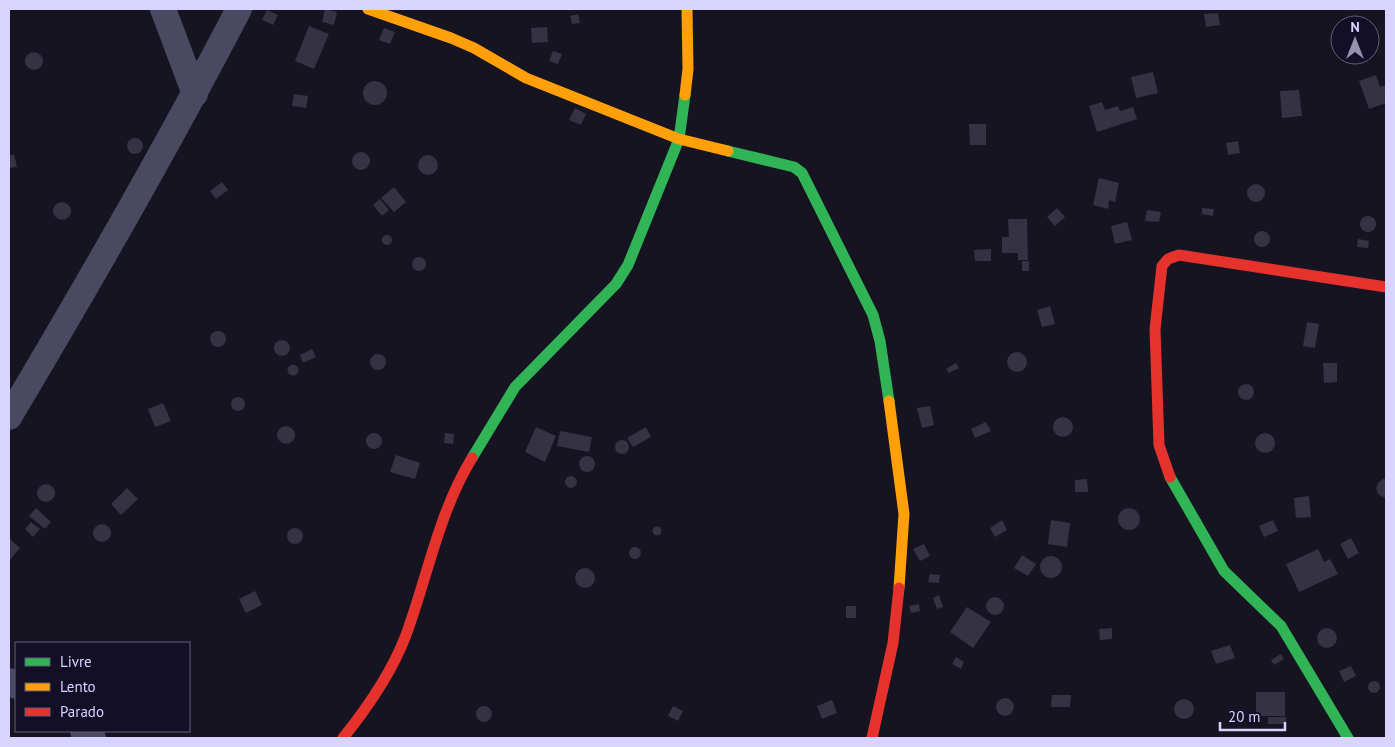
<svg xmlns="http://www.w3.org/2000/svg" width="1395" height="747" viewBox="0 0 1395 747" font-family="'PT Sans',sans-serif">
<rect width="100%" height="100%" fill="#161421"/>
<path fill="#343243" d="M325,9L337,12L334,25L322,22Z
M267,10L278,15L273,25L262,20Z
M1218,13L1220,25L1206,27L1204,14Z
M578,14L580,23L572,24L570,16Z
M309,26L329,34L314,69L295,61Z
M547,27L548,42L532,43L531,28Z
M384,28L395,32L390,44L379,40Z
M553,51L562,54L558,64L549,61Z
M25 61a9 9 0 1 1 18 0a9 9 0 1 1-18 0Z
M1153,72L1158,93L1136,98L1131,77Z
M1376,75L1380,87L1386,85V103L1369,109L1359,81Z
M363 93a12 12 0 1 1 24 0a12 12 0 1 1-24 0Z
M1299,90L1302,116L1282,118L1280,91Z
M294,94L308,96L306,108L292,106Z
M1102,102L1105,110L1118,106L1120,111L1133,107L1137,119L1097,132L1089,106Z
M575,108L586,114L581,125L569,120Z
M969,124H986V145H970Z
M127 146a8 8 0 1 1 16 0a8 8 0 1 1-16 0Z
M1238,141L1240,153L1228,155L1226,143Z
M352 161a9 9 0 1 1 18 0a9 9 0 1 1-18 0Z
M14,154L17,167L9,168V156Z
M418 165a10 10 0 1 1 20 0a10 10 0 1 1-20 0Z
M1099,178L1119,183L1115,202L1109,200L1108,209L1093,205Z
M222,182L228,190L216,199L210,191Z
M1247 193a9 9 0 1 1 18 0a9 9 0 1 1-18 0Z
M394,187L406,202L394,212L381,198Z
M380,199L389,210L382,216L373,205Z
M53 211a9 9 0 1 1 18 0a9 9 0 1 1-18 0Z
M1057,208L1065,217L1055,226L1047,217Z
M1202,208L1214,209L1213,216L1202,214Z
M1147,210L1161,212L1159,222L1145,221Z
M1360 224a8 8 0 1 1 16 0a8 8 0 1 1-16 0Z
M1008,219H1027L1028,260H1018V253H1002V237H1009Z
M1127,222L1132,240L1115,244L1111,226Z
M1254 239a8 8 0 1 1 16 0a8 8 0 1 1-16 0Z
M382 240a5 5 0 1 1 10 0a5 5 0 1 1-10 0Z
M1358,239L1369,241L1368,248L1357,247Z
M991,249V261H975L974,250Z
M412 264a7 7 0 1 1 14 0a7 7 0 1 1-14 0Z
M1022,261H1029V271H1022Z
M1050,306L1055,324L1042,327L1037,310Z
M1307,322L1319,324L1315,348L1303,346Z
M210 339a8 8 0 1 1 16 0a8 8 0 1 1-16 0Z
M274 348a8 8 0 1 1 16 0a8 8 0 1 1-16 0Z
M312,349L316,357L303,363L300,355Z
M1007 362a10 10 0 1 1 20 0a10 10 0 1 1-20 0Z
M370 362a8 8 0 1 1 16 0a8 8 0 1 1-16 0Z
M956,363L959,368L949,373L946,369Z
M1323,363H1337V382L1324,383Z
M287.5 370a5.5 5.5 0 1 1 11 0a5.5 5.5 0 1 1-11 0Z
M1238 392a8 8 0 1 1 16 0a8 8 0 1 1-16 0Z
M231 404a7 7 0 1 1 14 0a7 7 0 1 1-14 0Z
M163,403L171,421L155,427L148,409Z
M930,406L934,425L922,428L917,408Z
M1053 427a10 10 0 1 1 20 0a10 10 0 1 1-20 0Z
M986,422L991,431L975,438L971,429Z
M277 435a9 9 0 1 1 18 0a9 9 0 1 1-18 0Z
M536,427L556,436L545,462L525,452Z
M646,427L651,437L633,447L627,438Z
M560,431L592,437L589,452L557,446Z
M366 441a8 8 0 1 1 16 0a8 8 0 1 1-16 0Z
M1255 443a10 10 0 1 1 20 0a10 10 0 1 1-20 0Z
M445,433L454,434L453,444L444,443Z
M615 447a7 7 0 1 1 14 0a7 7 0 1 1-14 0Z
M396,455L420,463L415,479L390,472Z
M579 464a8 8 0 1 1 16 0a8 8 0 1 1-16 0Z
M565 482a6 6 0 1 1 12 0a6 6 0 1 1-12 0Z
M1087,479L1088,492H1075V480Z
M1383,479H1386V498L1379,495L1376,489L1378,483Z
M37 493a9 9 0 1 1 18 0a9 9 0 1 1-18 0Z
M127,488L138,499L121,515L111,504Z
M1309,496L1311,517L1296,518L1294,498Z
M1118 519a11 11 0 1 1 22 0a11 11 0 1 1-22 0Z
M36,508L51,522L45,529L29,516Z
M1002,520L1007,530L995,537L990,528Z
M1051,520L1070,523L1067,547L1048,544Z
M1273,520L1278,531L1264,537L1259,526Z
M31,522L40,529L33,537L25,529Z
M93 533a9 9 0 1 1 18 0a9 9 0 1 1-18 0Z
M652.5 531a4.5 4.5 0 1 1 9 0a4.5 4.5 0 1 1-9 0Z
M287 536a8 8 0 1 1 16 0a8 8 0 1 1-16 0Z
M9,538L20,548L9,561Z
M1351,538L1359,553L1348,559L1340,544Z
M924,544L930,556L920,561L913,549Z
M629 553a6 6 0 1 1 12 0a6 6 0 1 1-12 0Z
M1318,549L1324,562L1330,559L1338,574L1299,592L1286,564Z
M1022,555L1036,564L1028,576L1014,568Z
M1040 567a11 11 0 1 1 22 0a11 11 0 1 1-22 0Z
M575 578a10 10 0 1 1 20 0a10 10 0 1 1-20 0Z
M930,574L940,575L939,583L928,582Z
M255,591L262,605L246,613L239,599Z
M939,595L943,607L937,609L933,598Z
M986 606a9 9 0 1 1 18 0a9 9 0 1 1-18 0Z
M919,604L920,611L911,613L909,606Z
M846,606H856V618H846Z
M967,607L991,622L973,648L950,632Z
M1317 638a10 10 0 1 1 20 0a10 10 0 1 1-20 0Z
M1112,628V639L1100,640L1099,629Z
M1230,645L1235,658L1216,664L1211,651Z
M1281,654L1284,659L1274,665L1271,660Z
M956,657L964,662L961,669L952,664Z
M1351,666L1356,676L1344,682L1339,671Z
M1368 687a6 6 0 1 1 12 0a6 6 0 1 1-12 0Z
M1256,692H1285V716H1256Z
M1052,695H1071L1070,707H1051Z
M996 707a9 9 0 1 1 18 0a9 9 0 1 1-18 0Z
M1174 709a10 10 0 1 1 20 0a10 10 0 1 1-20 0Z
M832,700L837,713L822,719L817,706Z
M673,706L683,711L678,721L668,716Z
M476 714a8 8 0 1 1 16 0a8 8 0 1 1-16 0Z
M1268,717H1286V724H1268Z"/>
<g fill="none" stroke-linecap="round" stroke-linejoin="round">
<path stroke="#4a4962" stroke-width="26" d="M163,9L195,94
M9,417C89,283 167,147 239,9
M9,681L16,686
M83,731L93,738"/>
<path stroke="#30b455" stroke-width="11" d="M728,151L794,167L802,173L873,315L880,341L889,401
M472,458L515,387L616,284L628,265L679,139L685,95
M1170,477L1224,571L1281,626L1348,738"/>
<path stroke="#ff9f0a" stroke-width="11" d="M368,9L451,38L474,48L526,78L679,139L728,151
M685,95L688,69L687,9
M889,401L904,514L899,588"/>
<path stroke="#e5322d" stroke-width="11" d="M1170,477L1159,445L1155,329L1162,266L1168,259L1179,255L1386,287
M343,738C368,707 392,672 406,635C428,575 439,512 472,458
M872,738L893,643L899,588"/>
</g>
<rect width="1395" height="747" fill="none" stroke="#d9d4ff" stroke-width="20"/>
<rect x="15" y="642" width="175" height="90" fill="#130f26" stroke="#625e7d"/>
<rect x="25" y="658" width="25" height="8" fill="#30b455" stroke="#625e7d"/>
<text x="60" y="667" font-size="15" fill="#d9d4ff">Livre</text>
<rect x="25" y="683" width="25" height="8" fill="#ff9f0a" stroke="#625e7d"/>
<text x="60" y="692" font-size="15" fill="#d9d4ff">Lento</text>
<rect x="25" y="708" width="25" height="8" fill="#e5322d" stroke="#625e7d"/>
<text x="60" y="717" font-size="15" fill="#d9d4ff">Parado</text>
<g transform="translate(1355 40)"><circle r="24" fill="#130f26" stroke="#625e7d"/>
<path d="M0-4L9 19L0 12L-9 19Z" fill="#9591b1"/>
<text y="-8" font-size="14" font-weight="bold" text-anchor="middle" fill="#d9d4ff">N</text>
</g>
<path d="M1220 722v8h65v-8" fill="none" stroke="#d9d4ff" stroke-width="2.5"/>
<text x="1228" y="722" font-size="15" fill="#d9d4ff" stroke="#130f26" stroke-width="4" paint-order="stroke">20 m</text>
</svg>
